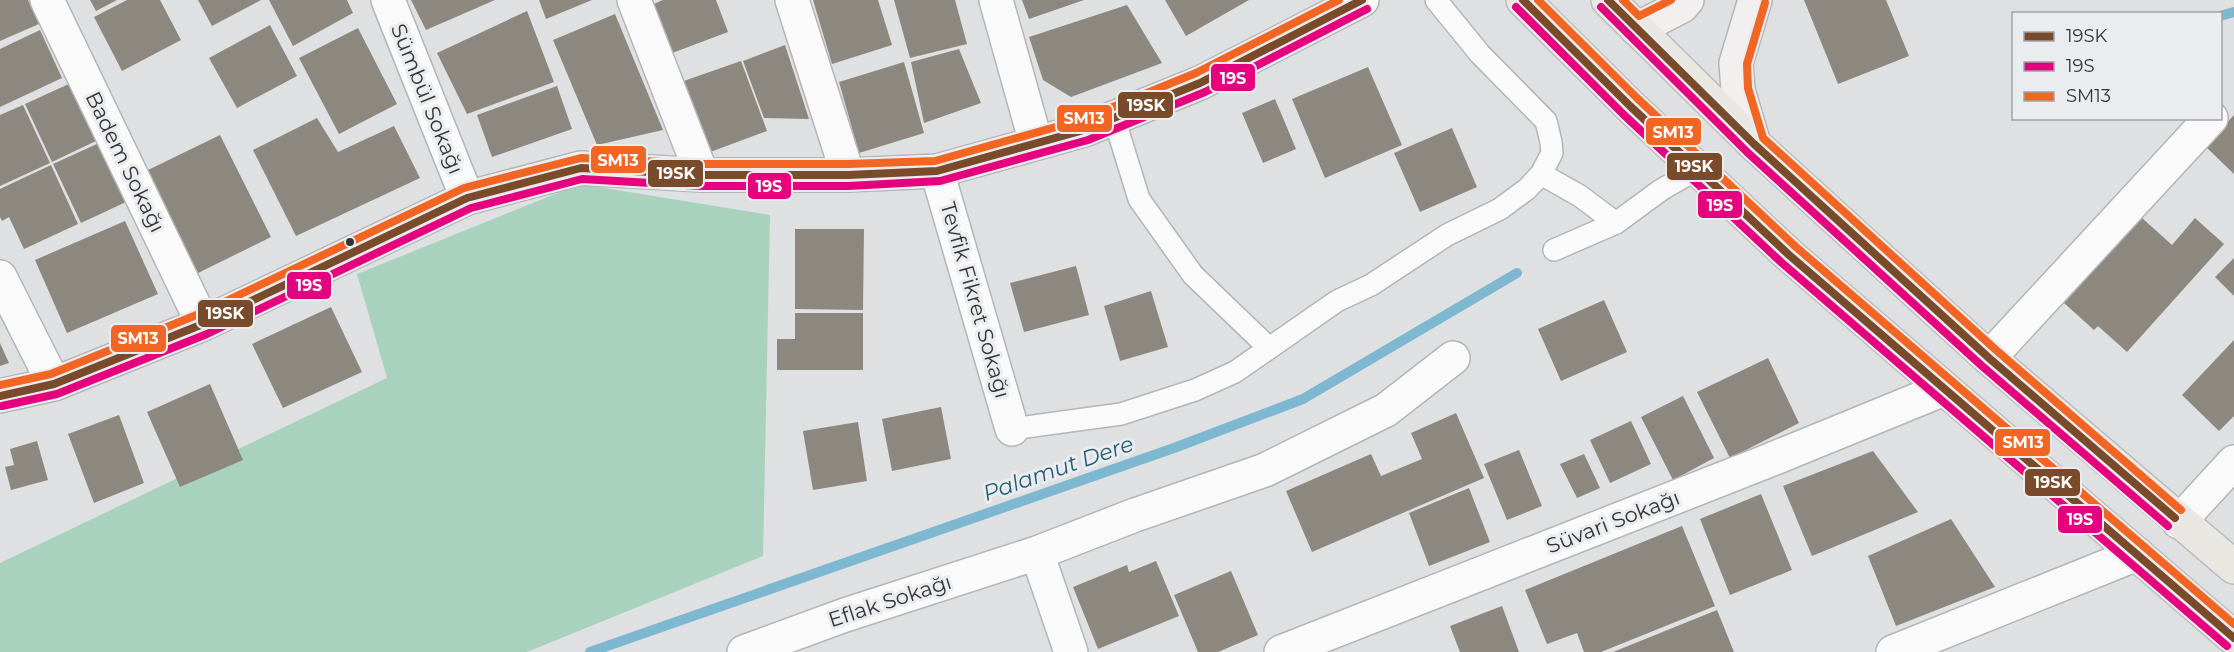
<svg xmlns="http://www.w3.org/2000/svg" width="2234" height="652" viewBox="0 0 2234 652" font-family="Montserrat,sans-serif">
<rect width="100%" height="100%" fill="#dfe0e1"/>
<path fill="#a9d2be" d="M580,184L770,215L763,556L527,652H0V563L387,378L357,274Z"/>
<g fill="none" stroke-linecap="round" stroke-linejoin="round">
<path stroke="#7eb7d0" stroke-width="10" d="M2220,16L2234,12
M590,652L1174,448L1303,399L1517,273"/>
</g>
<path fill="#8c877f" d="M0,0H28L39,24L0,41Z
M90,0H117L96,11Z
M127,0H160L181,40L122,71L94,17Z
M198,0H261L212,26Z
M269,0H347L353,13L293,46Z
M411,0H495L426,30Z
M539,0H592L546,19Z
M663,0H716L728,32L667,55L649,6Z
M813,0H878L892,45L832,64Z
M894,0H955L967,44L910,58Z
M1022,0H1084L1029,19Z
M1165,0H1249L1186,36Z
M1804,0H1886L1909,56L1838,84Z
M1127,5L1162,63L1071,97L1043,80L1029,37Z
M527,11L554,82L467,114L437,53Z
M615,14L663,130L597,145L553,40Z
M270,25L297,76L237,108L209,58Z
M358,28L397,104L339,134L299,58Z
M40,30L62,78L0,107V49Z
M785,45L809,119L764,118L743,61Z
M959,49L981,103L924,123L911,62Z
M741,61L767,131L705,154L678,83Z
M904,62L924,133L859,153L839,82Z
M1368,67L1402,145L1325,178L1292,99Z
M71,83L98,140L52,162L25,104Z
M557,86L572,129L492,157L477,115Z
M1275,99L1296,149L1263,163L1242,113Z
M23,105L50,163L0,186V115Z
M2234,115V174L2205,146Z
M317,118L338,152L394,126L420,178L296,236L253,150Z
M1452,128L1477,187L1420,212L1394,153Z
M220,135L271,237L196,274L146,171Z
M99,143L126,202L81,223L53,164Z
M51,165L78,224L24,249L9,217L2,221L0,217V189Z
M2131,208L2172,245L2195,218L2224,244L2127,352L2098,326L2094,330L2054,294Z
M125,221L158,294L67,333L35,260Z
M795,229H864L863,310L795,309Z
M2234,258V296L2215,277Z
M1076,266L1089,315L1024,332L1010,283Z
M1151,291L1168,347L1120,361L1104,306Z
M1604,300L1627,352L1561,381L1538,329Z
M331,307L362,372L283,408L252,344Z
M795,313H863V370H777V339H795Z
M2234,340V416L2219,431L2182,395Z
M0,343L9,363L0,366Z
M1768,358L1799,423L1730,458L1697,392Z
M210,384L243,460L180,487L147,412Z
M1683,396L1714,458L1673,480L1641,417Z
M941,407L951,459L892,471L882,419Z
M1456,413L1484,478L1312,552L1286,491L1371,454L1381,476L1422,459L1411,433Z
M119,415L144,483L94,503L68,434Z
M1631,421L1651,464L1610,483L1590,440Z
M858,422L867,481L813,490L803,431Z
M37,441L48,480L11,490L5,467L14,465L10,449Z
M1519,450L1542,506L1507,520L1484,464Z
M1873,451L1918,512L1812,556L1783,486Z
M1584,454L1600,488L1577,498L1560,464Z
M1469,488L1490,542L1429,566L1409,513Z
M1761,494L1792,570L1730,595L1700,519Z
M1951,519L1995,587L1896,626L1868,556Z
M1682,526L1715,606L1601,652H1584L1577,633L1547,644L1525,590Z
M1156,561L1179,616L1098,649L1073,587L1127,565L1129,572Z
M1231,571L1258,635L1218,652H1198L1174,595Z
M1502,606L1519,652H1460L1450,626Z
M1717,610L1734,652H1613Z"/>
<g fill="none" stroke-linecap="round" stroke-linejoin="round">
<defs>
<path id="service" d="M1114,118L1139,199L1193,275L1269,348
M1541,174L1580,196L1616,223
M1554,250L1616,223L1661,190L1697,169
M1012,429L1121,414L1195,390L1235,372L1337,301L1371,285L1447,235L1500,209L1527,189L1541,174L1552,153L1551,142L1546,121L1480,54L1436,0"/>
<path id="minor" d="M47,0L203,324
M388,0L467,198
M634,0L702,175
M792,0L848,175
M996,0L1036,143
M937,171L1012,429
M1989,358L2211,118
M2179,522L2234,462
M1037,553L1071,652
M744,652L845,615L1037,553L1135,515L1265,470L1386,410L1453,358
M1281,652L1765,462L1944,389
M1893,652L2137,554"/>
<path id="tertiary" d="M0,277L54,384
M0,396L54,384L203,324L467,198L581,168L702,175H848L937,171L1084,130L1200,83L1362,0"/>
<path id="secondary" d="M1637,29L1682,6L1687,0
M1754,144L1738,90L1736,63L1755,0"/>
<path id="primary" d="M1523,0L1630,106L1789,255L2234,638
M1608,0L1754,144L1989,358L2234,567"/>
</defs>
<use href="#service" stroke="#b4b5b6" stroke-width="24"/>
<use href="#minor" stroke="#b4b5b6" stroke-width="36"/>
<use href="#tertiary" stroke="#b4b5b6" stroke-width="36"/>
<use href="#secondary" stroke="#b4b5b6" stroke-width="36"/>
<use href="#primary" stroke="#bcbcbd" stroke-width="36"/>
<use href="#service" stroke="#fafafa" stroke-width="21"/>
<use href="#minor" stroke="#fafafa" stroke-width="33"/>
<use href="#tertiary" stroke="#fafafa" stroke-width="33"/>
<use href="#secondary" stroke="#f2f0ee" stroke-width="33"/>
<use href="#primary" stroke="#e9e7e1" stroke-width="33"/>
<defs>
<path id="bus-1" d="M1523,0L1630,106L1789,255L2234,638
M1608,0L1754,144L1989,358L2175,518
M0,396L54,384L203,324L467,198L581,168L702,175H848L937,171L1084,130L1200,83L1362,0"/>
<path id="bus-2" d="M1516,7L1623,114L1782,263L2227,646
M1601,7L1747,152L1982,366L2168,526
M2,406L57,394L207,334L471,208L582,179L702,186H848L940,181L1088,140L1205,92L1367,9"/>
<path id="bus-3" d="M1538,0L1637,98L1796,247L2234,624
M1623,0L1639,16L1671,0
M1765,3L1747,64L1748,88L1763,138L1996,350L2181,510
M0,385L51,374L199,314L464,188L581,158L702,164H848L935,161L1081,120L1196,73L1339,0"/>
</defs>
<use href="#bus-1" stroke="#ebecef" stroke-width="12"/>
<use href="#bus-2" stroke="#ebecef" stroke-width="12"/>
<use href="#bus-3" stroke="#ebecef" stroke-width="12"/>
<use href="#bus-1" stroke="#7a4b2a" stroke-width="8"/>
<use href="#bus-2" stroke="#e5007d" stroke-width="8"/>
<use href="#bus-3" stroke="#f26522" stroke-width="8"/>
</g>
<circle fill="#333435" stroke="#ebecef" stroke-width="2" cx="350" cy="242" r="5"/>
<g text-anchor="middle" stroke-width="6" stroke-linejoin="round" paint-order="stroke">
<g font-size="21" fill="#333435" stroke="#ebecef">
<text transform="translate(427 99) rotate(68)" y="7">Sümbül Sokağı</text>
<text transform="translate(125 162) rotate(64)" y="7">Badem Sokağı</text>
<text transform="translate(975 300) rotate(74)" y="7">Tevfik Fikret Sokağı</text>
<text transform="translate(1613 522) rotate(-21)" y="7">Süvari Sokağı</text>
<text transform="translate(890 601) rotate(-18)" y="7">Eflak Sokağı</text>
</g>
<g font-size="22" font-style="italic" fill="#205f78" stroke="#ebecef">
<text transform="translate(1058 468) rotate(-19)" y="8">Palamut Dere</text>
</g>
</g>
<g stroke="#ebecef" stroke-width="2">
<rect x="1210" y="63" width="46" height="29" rx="6" fill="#e5007d"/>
<rect x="1117" y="91" width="57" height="28" rx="6" fill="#7a4b2a"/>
<rect x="1056" y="104" width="57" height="29" rx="6" fill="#f26522"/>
<rect x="1645" y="117" width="57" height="29" rx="6" fill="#f26522"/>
<rect x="590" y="145" width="57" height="29" rx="6" fill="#f26522"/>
<rect x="1666" y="152" width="57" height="29" rx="6" fill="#7a4b2a"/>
<rect x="647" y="159" width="57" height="29" rx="6" fill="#7a4b2a"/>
<rect x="747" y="172" width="45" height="28" rx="6" fill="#e5007d"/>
<rect x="1697" y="190" width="46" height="29" rx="6" fill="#e5007d"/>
<rect x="286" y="271" width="46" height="29" rx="6" fill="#e5007d"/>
<rect x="197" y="299" width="57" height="29" rx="6" fill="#7a4b2a"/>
<rect x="110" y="324" width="57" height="29" rx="6" fill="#f26522"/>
<rect x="1994" y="428" width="57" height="29" rx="6" fill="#f26522"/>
<rect x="2024" y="468" width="57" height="29" rx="6" fill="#7a4b2a"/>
<rect x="2057" y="505" width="46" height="29" rx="6" fill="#e5007d"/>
</g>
<g font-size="16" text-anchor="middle" font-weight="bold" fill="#fff">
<text x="1233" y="84">19S</text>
<text x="1146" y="111">19SK</text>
<text x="1084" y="124">SM13</text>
<text x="1673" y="138">SM13</text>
<text x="618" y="166">SM13</text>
<text x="1694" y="172">19SK</text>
<text x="676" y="179">19SK</text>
<text x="769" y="192">19S</text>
<text x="1720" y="211">19S</text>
<text x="309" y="291">19S</text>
<text x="225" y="319">19SK</text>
<text x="138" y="344">SM13</text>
<text x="2023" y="448">SM13</text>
<text x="2053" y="488">19SK</text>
<text x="2080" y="525">19S</text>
</g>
<rect x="2012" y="12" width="210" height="108" fill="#ebecef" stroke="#a1a2a5" stroke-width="1.5"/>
<rect x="2024" y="32" width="30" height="9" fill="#7a4b2a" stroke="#a1a2a5" stroke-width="1.5"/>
<text x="2066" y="42" font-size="18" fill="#333435">19SK</text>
<rect x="2024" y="62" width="30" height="9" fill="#e5007d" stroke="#a1a2a5" stroke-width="1.5"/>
<text x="2066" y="72" font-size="18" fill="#333435">19S</text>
<rect x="2024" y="92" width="30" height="9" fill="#f26522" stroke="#a1a2a5" stroke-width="1.5"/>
<text x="2066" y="102" font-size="18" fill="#333435">SM13</text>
</svg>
